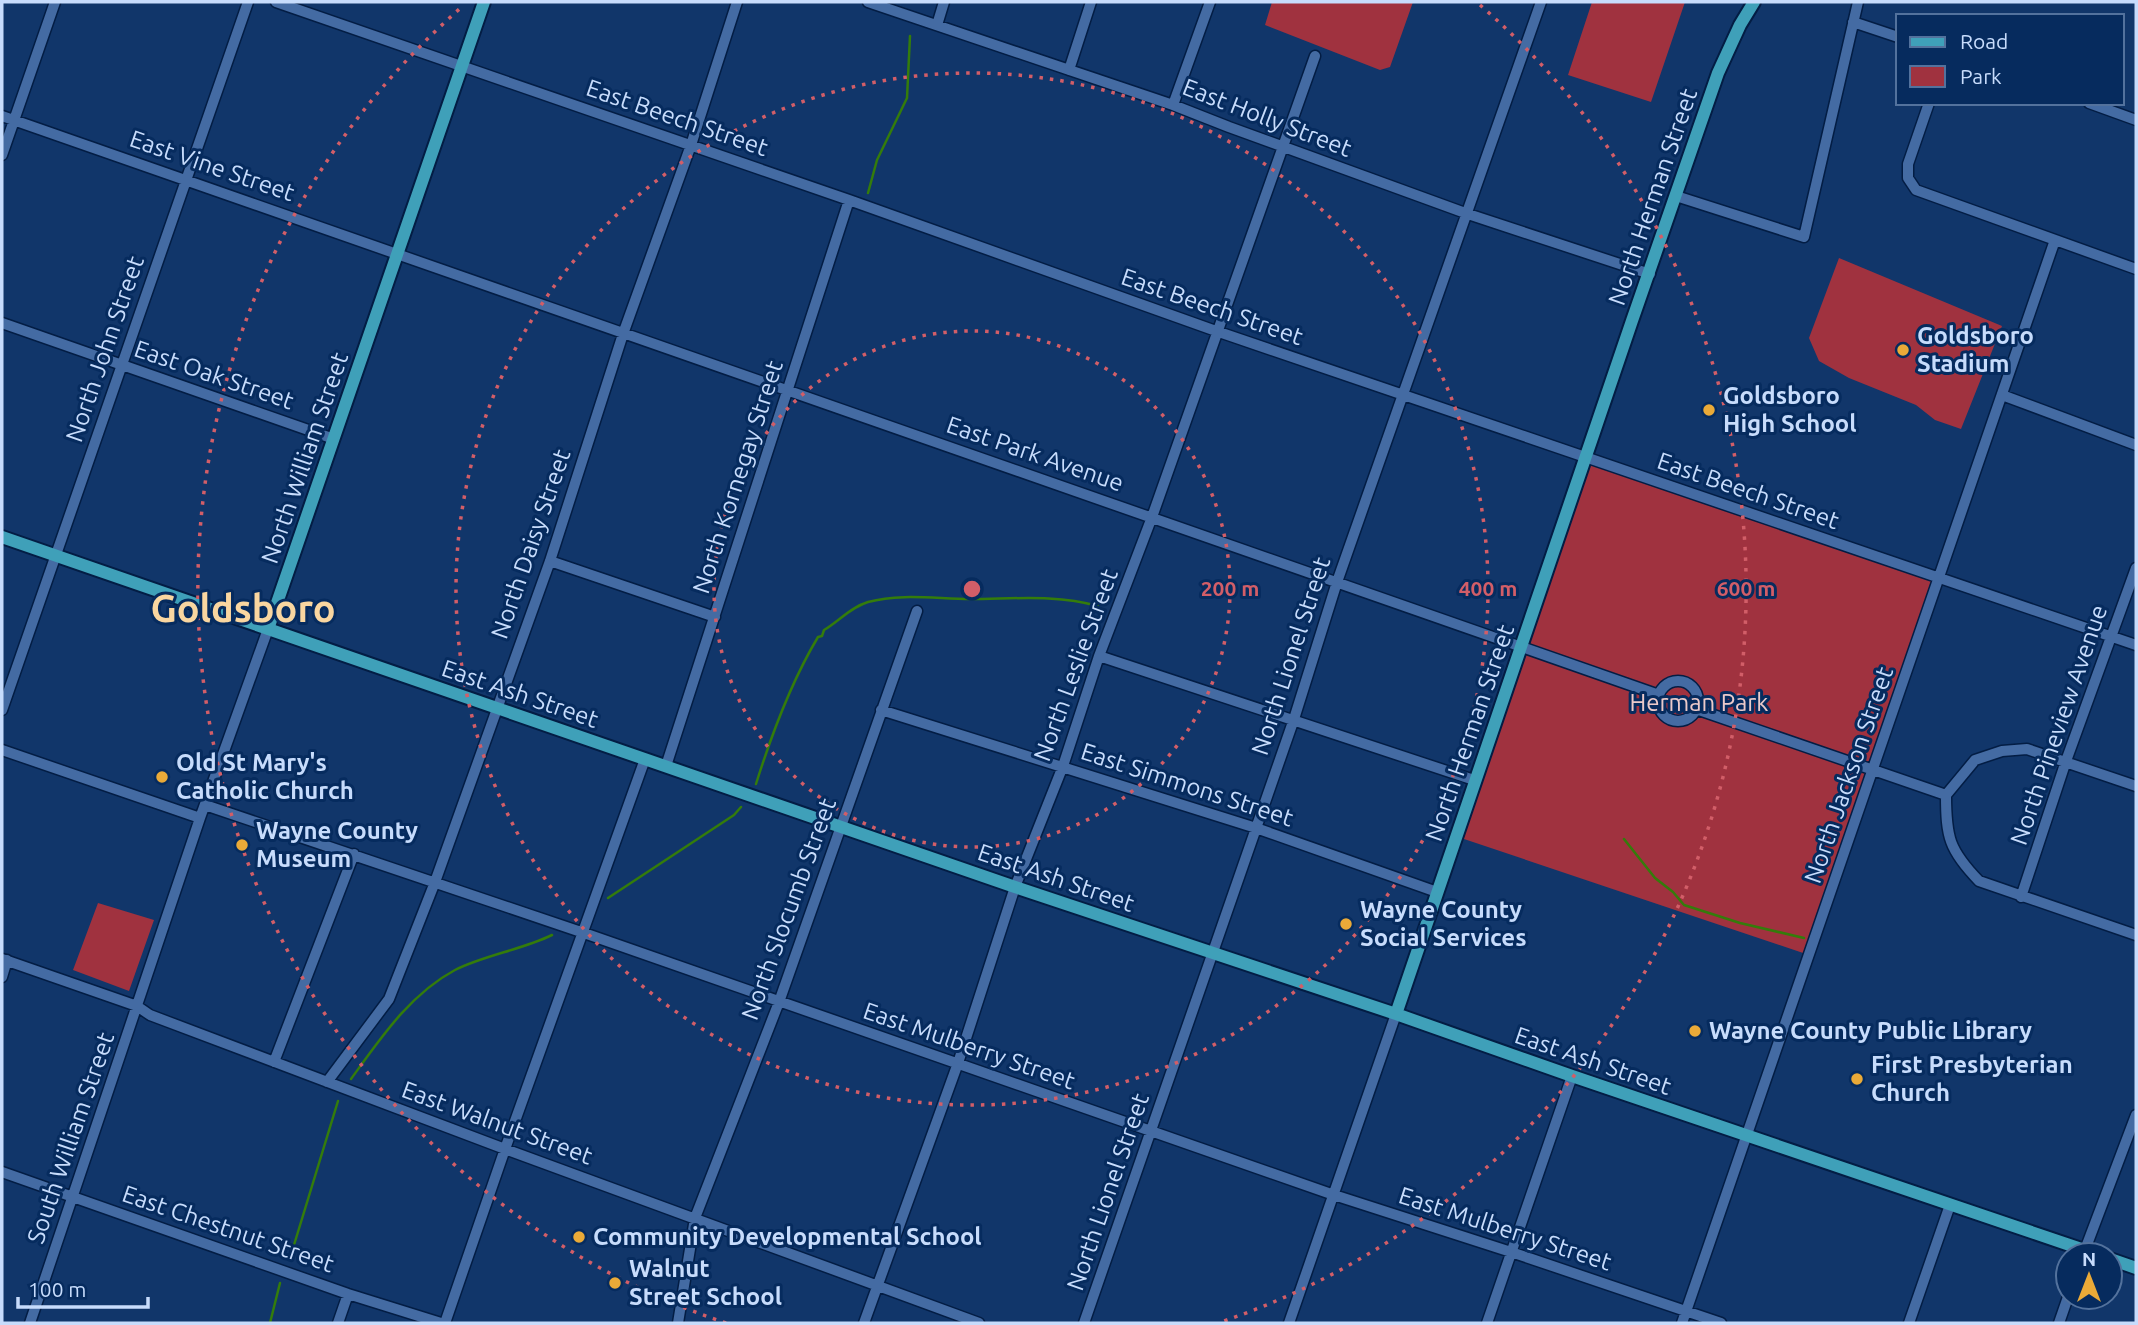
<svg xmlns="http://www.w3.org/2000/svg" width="2138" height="1325" viewBox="0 0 2138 1325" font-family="Ubuntu,sans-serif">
<rect width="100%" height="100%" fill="#11366a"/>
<path fill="#a0323f" d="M1272,2H1413L1390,67L1380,70L1265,25Z
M1592,2H1685L1651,102L1568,75Z
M1839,258L2002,326L1961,429L1935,420L1916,405L1849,378L1819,361L1809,338Z
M1585,457L1939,578L1809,955L1461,838Z
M98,903L154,920L129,991L73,970Z"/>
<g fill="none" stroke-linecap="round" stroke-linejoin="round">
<path stroke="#347c0b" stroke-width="2.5" d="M868,193L877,160L907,98L910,36
M756,784C772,733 791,682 818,637L822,636L824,630C839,621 851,607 868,602C901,593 937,599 970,599C1013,599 1055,594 1098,606
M1624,839L1655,878L1673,892L1684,905L1740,923L1804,938
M608,898L734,815L741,807
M351,1079C380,1039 410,994 455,970C485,955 521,950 552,935
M290,1258L338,1101
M270,1323L280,1283"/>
<defs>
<path id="minor" d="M276,2L849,200L1216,331L2136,645
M868,2L1173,105L1229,127L1468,214L1650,274
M1853,22L1898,37
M937,25L944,2
M1069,70L1091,2
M1929,103L1908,164V178L1916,190L2136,269
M2089,103L2136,120
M1173,105L1210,2
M2,116L1659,695
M2,155L55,2
M1676,196L1804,237L1858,2
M2,323L334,439
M2002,395L2136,445
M550,561L715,617
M1099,656L1474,780
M1658 701a20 20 0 1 1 40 0a20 20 0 1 1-40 0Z
M1696,709L1946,795
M2,710L248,2
M881,710L1256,828L1437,892
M2,750L200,818
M666,766L849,200
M1946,795C1946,837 1949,850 1979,881L2136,935
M1946,795L1975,760L2002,751L2027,749L2136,786
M205,805L584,933L1334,1195L1511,1252L1721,1323
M2021,897L2066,761L2136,568
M2,959L137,1006L150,1015L505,1149L979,1323
M2,977L7,960
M274,1062L354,854
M327,1082L389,999L435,882L550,561L623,334L691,145L737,2
M2,1172L348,1294L441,1323
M2083,1255L2136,1115
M30,1323L200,818L268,629
M338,1323L348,1294
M445,1323L505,1149L645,759
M678,1323L695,1218L779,1002L917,611
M864,1323L958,1063L1015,887L1063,766L1099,656L1152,517L1315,56
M1084,1323L1294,719L1337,582L1541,2
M1289,1323L1396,1014
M1487,1323L1572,1076
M1682,1323L2055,240
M1909,1323L1950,1205
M2059,1323L2068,1297"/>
<path id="major" d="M2,537L1015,887L1396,1014L1572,1076L2099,1255
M268,629L484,2
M1396,1014C1501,699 1609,386 1718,73L1740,25L1754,2
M2110,1259L2136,1268"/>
</defs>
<use href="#minor" stroke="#031d44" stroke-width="13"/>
<use href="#major" stroke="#031d44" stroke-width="16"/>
<use href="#minor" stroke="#446ba3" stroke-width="10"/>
<use href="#major" stroke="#3fa0b9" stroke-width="12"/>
</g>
<g fill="none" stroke="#d25e68" stroke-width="3.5" stroke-dasharray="3.5 7">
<circle cx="972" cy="589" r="258"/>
<circle cx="972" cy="589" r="516"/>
<path d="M726 1323A774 774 0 0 1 464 5M1480 5A774 774 0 0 1 1218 1323"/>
</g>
<g fill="#eaaa38" stroke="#062b5e" stroke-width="2.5">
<circle cx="1903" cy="350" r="7"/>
<circle cx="1709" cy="410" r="7"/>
<circle cx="162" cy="777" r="7"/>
<circle cx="242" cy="845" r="7"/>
<circle cx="1346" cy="924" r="7"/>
<circle cx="1695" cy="1031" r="7"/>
<circle cx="1857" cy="1079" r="7"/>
<circle cx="579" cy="1237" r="7"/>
<circle cx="615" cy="1283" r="7"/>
</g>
<g text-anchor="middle" stroke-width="6" stroke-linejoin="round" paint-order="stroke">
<g font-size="24" fill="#c7dcfc" stroke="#062b5e">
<text transform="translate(677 118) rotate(19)" y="8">East Beech Street</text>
<text transform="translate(1267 118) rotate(21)" y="8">East Holly Street</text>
<text transform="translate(212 166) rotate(19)" y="8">East Vine Street</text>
<text transform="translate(1653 197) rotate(-71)" y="8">North Herman Street</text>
<text transform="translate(1212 307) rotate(19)" y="8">East Beech Street</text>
<text transform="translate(105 349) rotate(-71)" y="8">North John Street</text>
<text transform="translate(214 375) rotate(19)" y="8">East Oak Street</text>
<text transform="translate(1035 454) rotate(19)" y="8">East Park Avenue</text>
<text transform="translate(305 458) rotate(-71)" y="8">North William Street</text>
<text transform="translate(738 477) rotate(-72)" y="8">North Kornegay Street</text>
<text transform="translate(1748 491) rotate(19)" y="8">East Beech Street</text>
<text transform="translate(531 544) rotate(-71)" y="8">North Daisy Street</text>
<text transform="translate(1291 656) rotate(-72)" y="8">North Lionel Street</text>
<text transform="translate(1076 665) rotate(-70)" y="8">North Leslie Street</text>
<text transform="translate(520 694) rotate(19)" y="8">East Ash Street</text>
<text transform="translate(2059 725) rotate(-71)" y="8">North Pineview Avenue</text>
<text transform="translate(1470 733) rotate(-71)" y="8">North Herman Street</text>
<text transform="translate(1849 775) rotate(-71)" y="8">North Jackson Street</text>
<text transform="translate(1187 785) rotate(18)" y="8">East Simmons Street</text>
<text transform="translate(1056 878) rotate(19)" y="8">East Ash Street</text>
<text transform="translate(789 909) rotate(-70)" y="8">North Slocumb Street</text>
<text transform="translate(969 1046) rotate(19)" y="8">East Mulberry Street</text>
<text transform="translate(1593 1061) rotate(19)" y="8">East Ash Street</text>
<text transform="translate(497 1123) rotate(20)" y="8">East Walnut Street</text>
<text transform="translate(71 1138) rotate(-71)" y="8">South William Street</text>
<text transform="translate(1108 1192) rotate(-71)" y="8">North Lionel Street</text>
<text transform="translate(228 1229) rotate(19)" y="8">East Chestnut Street</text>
<text transform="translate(1505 1229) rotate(18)" y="8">East Mulberry Street</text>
</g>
<g font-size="24" font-weight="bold" fill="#c7dcfc" stroke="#062b5e" text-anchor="start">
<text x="1917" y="344">Goldsboro<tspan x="1917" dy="28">Stadium</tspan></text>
<text x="1723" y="404">Goldsboro<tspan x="1723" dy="28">High School</tspan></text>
<text x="176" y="771">Old St Mary's<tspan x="176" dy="28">Catholic Church</tspan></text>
<text x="256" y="839">Wayne County<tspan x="256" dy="28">Museum</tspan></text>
<text x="1360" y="918">Wayne County<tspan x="1360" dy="28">Social Services</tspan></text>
<text x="1709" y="1039">Wayne County Public Library</text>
<text x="1871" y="1073">First Presbyterian<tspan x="1871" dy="28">Church</tspan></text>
<text x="593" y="1245">Community Developmental School</text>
<text x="629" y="1277">Walnut<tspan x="629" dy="28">Street School</tspan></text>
</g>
<g font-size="24" fill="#ebcaca" stroke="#062b5e">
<text x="1699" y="711">Herman Park</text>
</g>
<g font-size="38" font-weight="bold" fill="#f9d6a0" stroke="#062b5e">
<text x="243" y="622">Goldsboro</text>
</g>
</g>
<circle cx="972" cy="589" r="10" fill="#d25e68" stroke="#062b5e" stroke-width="3.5"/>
<g font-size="21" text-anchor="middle" font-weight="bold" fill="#d25e68" stroke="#062b5e" stroke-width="6" stroke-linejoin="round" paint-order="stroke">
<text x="1230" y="596">200 m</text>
<text x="1488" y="596">400 m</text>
<text x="1746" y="596">600 m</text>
</g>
<rect width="2138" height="1325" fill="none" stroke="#c7dcfc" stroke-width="7"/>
<rect x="1896" y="14" width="228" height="91" fill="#062b5e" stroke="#53729d" stroke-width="2"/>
<rect x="1910" y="37" width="35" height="10" fill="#3fa0b9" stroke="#53729d" stroke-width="2"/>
<text x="1960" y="49" font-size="21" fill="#c7dcfc">Road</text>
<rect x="1910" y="66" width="35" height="21" fill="#a0323f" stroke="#53729d" stroke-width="2"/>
<text x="1960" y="84" font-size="21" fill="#c7dcfc">Park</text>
<g transform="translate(2089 1276)"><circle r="33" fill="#062b5e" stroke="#53729d" stroke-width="2"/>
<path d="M0-5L12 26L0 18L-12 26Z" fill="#eaaa38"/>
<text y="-10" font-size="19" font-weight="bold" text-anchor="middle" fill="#c7dcfc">N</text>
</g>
<path d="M18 1297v10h130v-10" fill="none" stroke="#c7dcfc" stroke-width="3.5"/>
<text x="28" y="1297" font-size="21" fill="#c7dcfc" stroke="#062b5e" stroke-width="5" paint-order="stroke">100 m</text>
</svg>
